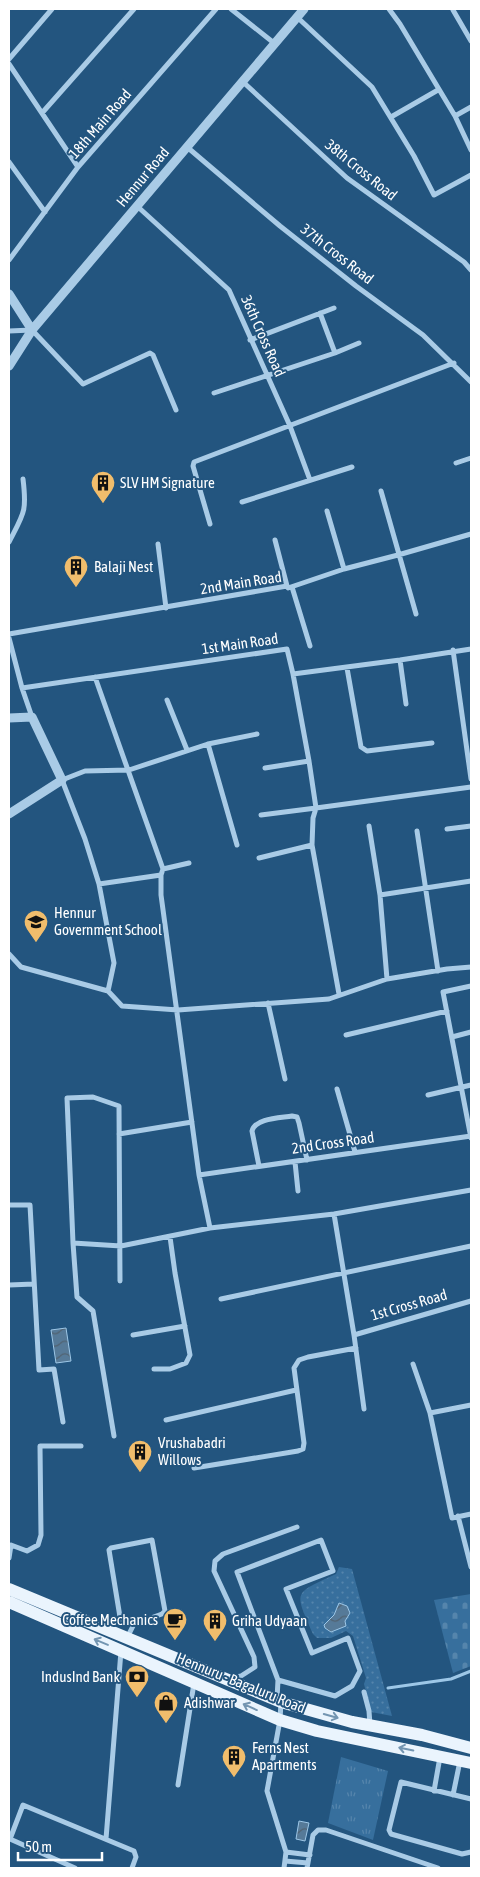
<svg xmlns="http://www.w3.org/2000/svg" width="480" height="1877" viewBox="0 0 480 1877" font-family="'Asap Condensed',sans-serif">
<defs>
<pattern id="grass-tufts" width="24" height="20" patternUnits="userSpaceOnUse" patternTransform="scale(1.25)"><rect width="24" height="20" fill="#376f9d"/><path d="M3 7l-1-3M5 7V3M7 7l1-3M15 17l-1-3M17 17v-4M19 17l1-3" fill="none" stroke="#5585ac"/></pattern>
<pattern id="cemetery-stones" width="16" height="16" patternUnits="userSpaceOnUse" patternTransform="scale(1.25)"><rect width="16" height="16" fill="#376f9d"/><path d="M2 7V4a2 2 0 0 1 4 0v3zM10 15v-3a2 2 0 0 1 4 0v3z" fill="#5585ac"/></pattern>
<pattern id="garden-dots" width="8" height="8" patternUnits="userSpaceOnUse" patternTransform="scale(1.25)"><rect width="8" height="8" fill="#376f9d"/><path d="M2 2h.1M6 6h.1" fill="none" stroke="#5585ac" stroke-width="1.8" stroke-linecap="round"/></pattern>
<pattern id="water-waves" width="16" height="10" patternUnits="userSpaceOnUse" patternTransform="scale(1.25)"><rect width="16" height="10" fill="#567a98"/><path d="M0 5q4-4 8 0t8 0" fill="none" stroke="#516372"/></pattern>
</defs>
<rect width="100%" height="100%" fill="#23557f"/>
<path fill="url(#grass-tufts)" d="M341,1757L388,1771L373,1840L328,1823Z"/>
<path fill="url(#cemetery-stones)" d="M471,1594V1666L453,1673L434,1600Z"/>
<path fill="url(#garden-dots)" d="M339,1567L352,1569L392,1716L371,1712L364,1684L366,1678L353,1636L346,1631L331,1638H317L313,1634C294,1590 293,1594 336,1574Z"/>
<path fill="url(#water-waves)" stroke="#9dc7e7" d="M66,1328L71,1361L56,1363L51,1330Z
M339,1603L347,1606L350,1613L345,1621L346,1626L331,1632L325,1628L324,1625L334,1615Z
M299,1821L309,1823L305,1841L296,1839Z"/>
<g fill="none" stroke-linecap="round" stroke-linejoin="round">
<path stroke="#9dc7e7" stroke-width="3" d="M388,1688L451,1679L471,1671"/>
<path stroke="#a9cbe6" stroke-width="5" d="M231,9L274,43
M389,9L400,24L455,116L471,107
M453,10L471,41
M297,17L372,87L414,156L434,195L471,175
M9,59L52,9
M9,64L78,167
M242,81L347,178L464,262L471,270
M42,113L134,9
M455,116L471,150
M391,117L438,90
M187,147L280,226L356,286L423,335L471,382
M9,162L45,212
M137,206L229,290L290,426L310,480
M9,260L78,167L216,9
M320,313L335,353L359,343
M9,331L32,330L83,384L150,353L153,355L176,410
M250,340L334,308
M214,393L335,353
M456,463L471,458
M381,491L416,614
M242,502L352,467
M327,511L344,569
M210,524L193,466L194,462L454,363
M275,540L287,586
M9,542C24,513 27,512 23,479
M158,544L166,608
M292,587L310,646
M9,634L287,586L288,588L344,569L398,555L471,534
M9,638L22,688L32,717
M453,650L471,779
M400,660L406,704
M347,668L361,747L367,751L432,743
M293,674L309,761L316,808L471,787
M95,677L163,869L161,875V895L199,1175L210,1228
M22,688L287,649L293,674L400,660L471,649
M167,700L187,750
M208,744L237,845
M265,768L309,761
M261,815L316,808L313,818L312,845L339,994
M369,826L380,895
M447,829L471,826
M417,831L438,971
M259,858L312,845
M163,869L189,863
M99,884L161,875
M9,954L21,967L108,991L122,1006L178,1010L329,999L387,979L447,969L471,967
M387,979L380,895L471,881
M108,991L114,963L99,884L85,839L62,780L85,771L129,770L208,744L257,734
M268,1003L285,1079
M346,1035L447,1011
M452,1037L471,1032
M337,1089L355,1152
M428,1095L471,1085
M119,1134L192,1122
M471,1138L443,992L471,986
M295,1162L298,1191
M259,1166L252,1131C255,1118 281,1118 292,1116L297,1117L299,1123L307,1160
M199,1175L471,1136
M9,1205H30L39,1370L54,1369L63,1422
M334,1214L354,1335L364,1409
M73,1243L67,1098L93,1097L119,1106L120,1281
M9,1285L34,1284
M221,1299L471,1246
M133,1335L185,1326
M354,1335L471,1301
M413,1364L430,1413
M154,1369H170L186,1363L190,1355L175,1273L170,1237
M471,1405L430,1413L452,1518L471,1514
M166,1420L296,1390
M114,1436L93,1311L77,1297L73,1243L121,1246L210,1228L334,1214L471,1190
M194,1468L298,1451L303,1449L304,1443L294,1368L299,1360L308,1357L356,1348
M458,1516L471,1567
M9,1558L11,1545L27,1551L38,1545L41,1535L40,1446H81
M127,1638L134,1624L162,1614L165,1611L152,1540L111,1548L109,1550L120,1617L123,1621L134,1624
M232,1678L241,1676L255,1667L254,1657L214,1571L215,1561L223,1554L297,1527
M364,1692L369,1711L370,1725
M277,1699L278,1680L237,1572L321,1540L333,1571L286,1589L312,1653L348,1638L360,1671L352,1686L335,1696L278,1680
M281,1702L280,1720L267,1791L286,1852L284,1868
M178,1785L194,1683
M434,1791L440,1757
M453,1795L460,1761
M471,1799L401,1782L389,1830L391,1834L462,1854L471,1852
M106,1839L121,1651
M286,1852L310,1855
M285,1861L308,1863
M75,1868L10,1839L23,1805L134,1851L136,1857L132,1868
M307,1868L313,1835L318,1830H326L438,1868"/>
<path stroke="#a9cbe6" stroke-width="9" d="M9,294L32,330
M9,366L32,330L304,9
M9,718L32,717L62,780L9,814"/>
<path stroke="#eaf4fd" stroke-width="12" d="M9,1589L281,1702L352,1722L422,1735L471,1748
M9,1602L280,1720L317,1731L471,1763"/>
</g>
<defs><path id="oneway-shaft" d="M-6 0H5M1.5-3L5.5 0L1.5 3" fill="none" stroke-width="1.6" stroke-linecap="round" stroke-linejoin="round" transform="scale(1.25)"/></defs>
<g stroke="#7395b1">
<use href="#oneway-shaft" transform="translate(101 1642) rotate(-157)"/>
<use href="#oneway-shaft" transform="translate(250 1707) rotate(-156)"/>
<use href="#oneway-shaft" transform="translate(331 1716) rotate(16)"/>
<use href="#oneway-shaft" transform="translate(406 1749) rotate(-168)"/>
</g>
<defs>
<symbol id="building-pin" viewBox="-11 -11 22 30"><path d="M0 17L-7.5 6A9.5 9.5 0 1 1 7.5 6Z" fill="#f1bd6c" stroke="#23557f"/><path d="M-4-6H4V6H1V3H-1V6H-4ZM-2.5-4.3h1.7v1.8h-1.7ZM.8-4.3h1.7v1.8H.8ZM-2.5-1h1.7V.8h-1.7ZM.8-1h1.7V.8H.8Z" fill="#111"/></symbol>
<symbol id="school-pin" viewBox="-11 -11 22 30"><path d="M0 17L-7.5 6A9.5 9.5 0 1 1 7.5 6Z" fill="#f1bd6c" stroke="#23557f"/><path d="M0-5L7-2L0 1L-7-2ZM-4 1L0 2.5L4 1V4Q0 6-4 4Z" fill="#111"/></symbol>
<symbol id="cafe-pin" viewBox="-11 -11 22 30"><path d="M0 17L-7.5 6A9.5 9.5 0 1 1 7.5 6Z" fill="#f1bd6c" stroke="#23557f"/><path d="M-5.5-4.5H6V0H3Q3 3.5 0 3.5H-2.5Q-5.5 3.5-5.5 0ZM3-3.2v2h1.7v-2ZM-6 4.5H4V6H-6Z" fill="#111"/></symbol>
<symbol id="bank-pin" viewBox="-11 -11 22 30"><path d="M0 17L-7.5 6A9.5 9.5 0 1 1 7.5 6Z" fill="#f1bd6c" stroke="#23557f"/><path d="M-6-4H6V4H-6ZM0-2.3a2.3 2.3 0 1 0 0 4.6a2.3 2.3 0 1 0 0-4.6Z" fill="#111"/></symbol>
<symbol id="shop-pin" viewBox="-11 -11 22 30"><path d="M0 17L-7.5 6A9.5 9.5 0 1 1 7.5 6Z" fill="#f1bd6c" stroke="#23557f"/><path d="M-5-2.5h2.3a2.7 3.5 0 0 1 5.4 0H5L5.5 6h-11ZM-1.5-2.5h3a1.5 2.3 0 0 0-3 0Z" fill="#111"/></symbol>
</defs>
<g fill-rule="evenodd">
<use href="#building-pin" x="89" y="469" width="28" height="38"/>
<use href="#building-pin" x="62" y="553" width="28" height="38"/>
<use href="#school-pin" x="22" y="908" width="28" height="38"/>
<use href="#building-pin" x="126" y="1438" width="28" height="38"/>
<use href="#cafe-pin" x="161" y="1606" width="28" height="38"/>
<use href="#building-pin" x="201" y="1607" width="28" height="38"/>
<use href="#bank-pin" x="123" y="1663" width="28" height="38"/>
<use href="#shop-pin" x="152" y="1689" width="28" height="38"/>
<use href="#building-pin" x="220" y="1743" width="28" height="38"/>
</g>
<g text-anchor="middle" stroke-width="4" stroke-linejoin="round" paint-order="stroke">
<g font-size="15" fill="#fff" stroke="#23557f">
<text transform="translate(100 124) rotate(-49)" y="5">18th Main Road</text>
<text transform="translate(361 170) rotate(39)" y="5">38th Cross Road</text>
<text transform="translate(143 177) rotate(-50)" y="5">Hennur Road</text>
<text transform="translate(337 254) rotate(38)" y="5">37th Cross Road</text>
<text transform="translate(263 336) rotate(66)" y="5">36th Cross Road</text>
<text transform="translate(241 583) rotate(-9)" y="5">2nd Main Road</text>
<text transform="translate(240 644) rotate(-8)" y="5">1st Main Road</text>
<text transform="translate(333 1143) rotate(-8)" y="5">2nd Cross Road</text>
<text transform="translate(409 1305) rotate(-16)" y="5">1st Cross Road</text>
<text transform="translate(241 1683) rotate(22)" y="5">Hennuru - Bagaluru Road</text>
</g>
<g font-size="15" fill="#fff" stroke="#23557f" text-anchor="start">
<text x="120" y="488">SLV HM Signature</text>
<text x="94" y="572">Balaji Nest</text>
<text x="54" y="918">Hennur<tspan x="54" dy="17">Government School</tspan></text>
<text x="158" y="1448">Vrushabadri<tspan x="158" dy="17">Willows</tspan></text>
<text x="158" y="1625" text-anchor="end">Coffee Mechanics</text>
<text x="232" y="1626">Griha Udyaan</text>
<text x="120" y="1682" text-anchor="end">IndusInd Bank</text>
<text x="184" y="1708">Adishwar</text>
<text x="252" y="1753">Ferns Nest<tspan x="252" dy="17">Apartments</tspan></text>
</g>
</g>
<rect width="480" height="1877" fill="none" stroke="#ffffff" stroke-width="20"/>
<path d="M18 1852v8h84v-8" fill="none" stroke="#ffffff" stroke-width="2.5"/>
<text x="25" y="1852" font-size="15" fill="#ffffff" stroke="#23557f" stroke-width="4" paint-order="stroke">50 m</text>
</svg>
